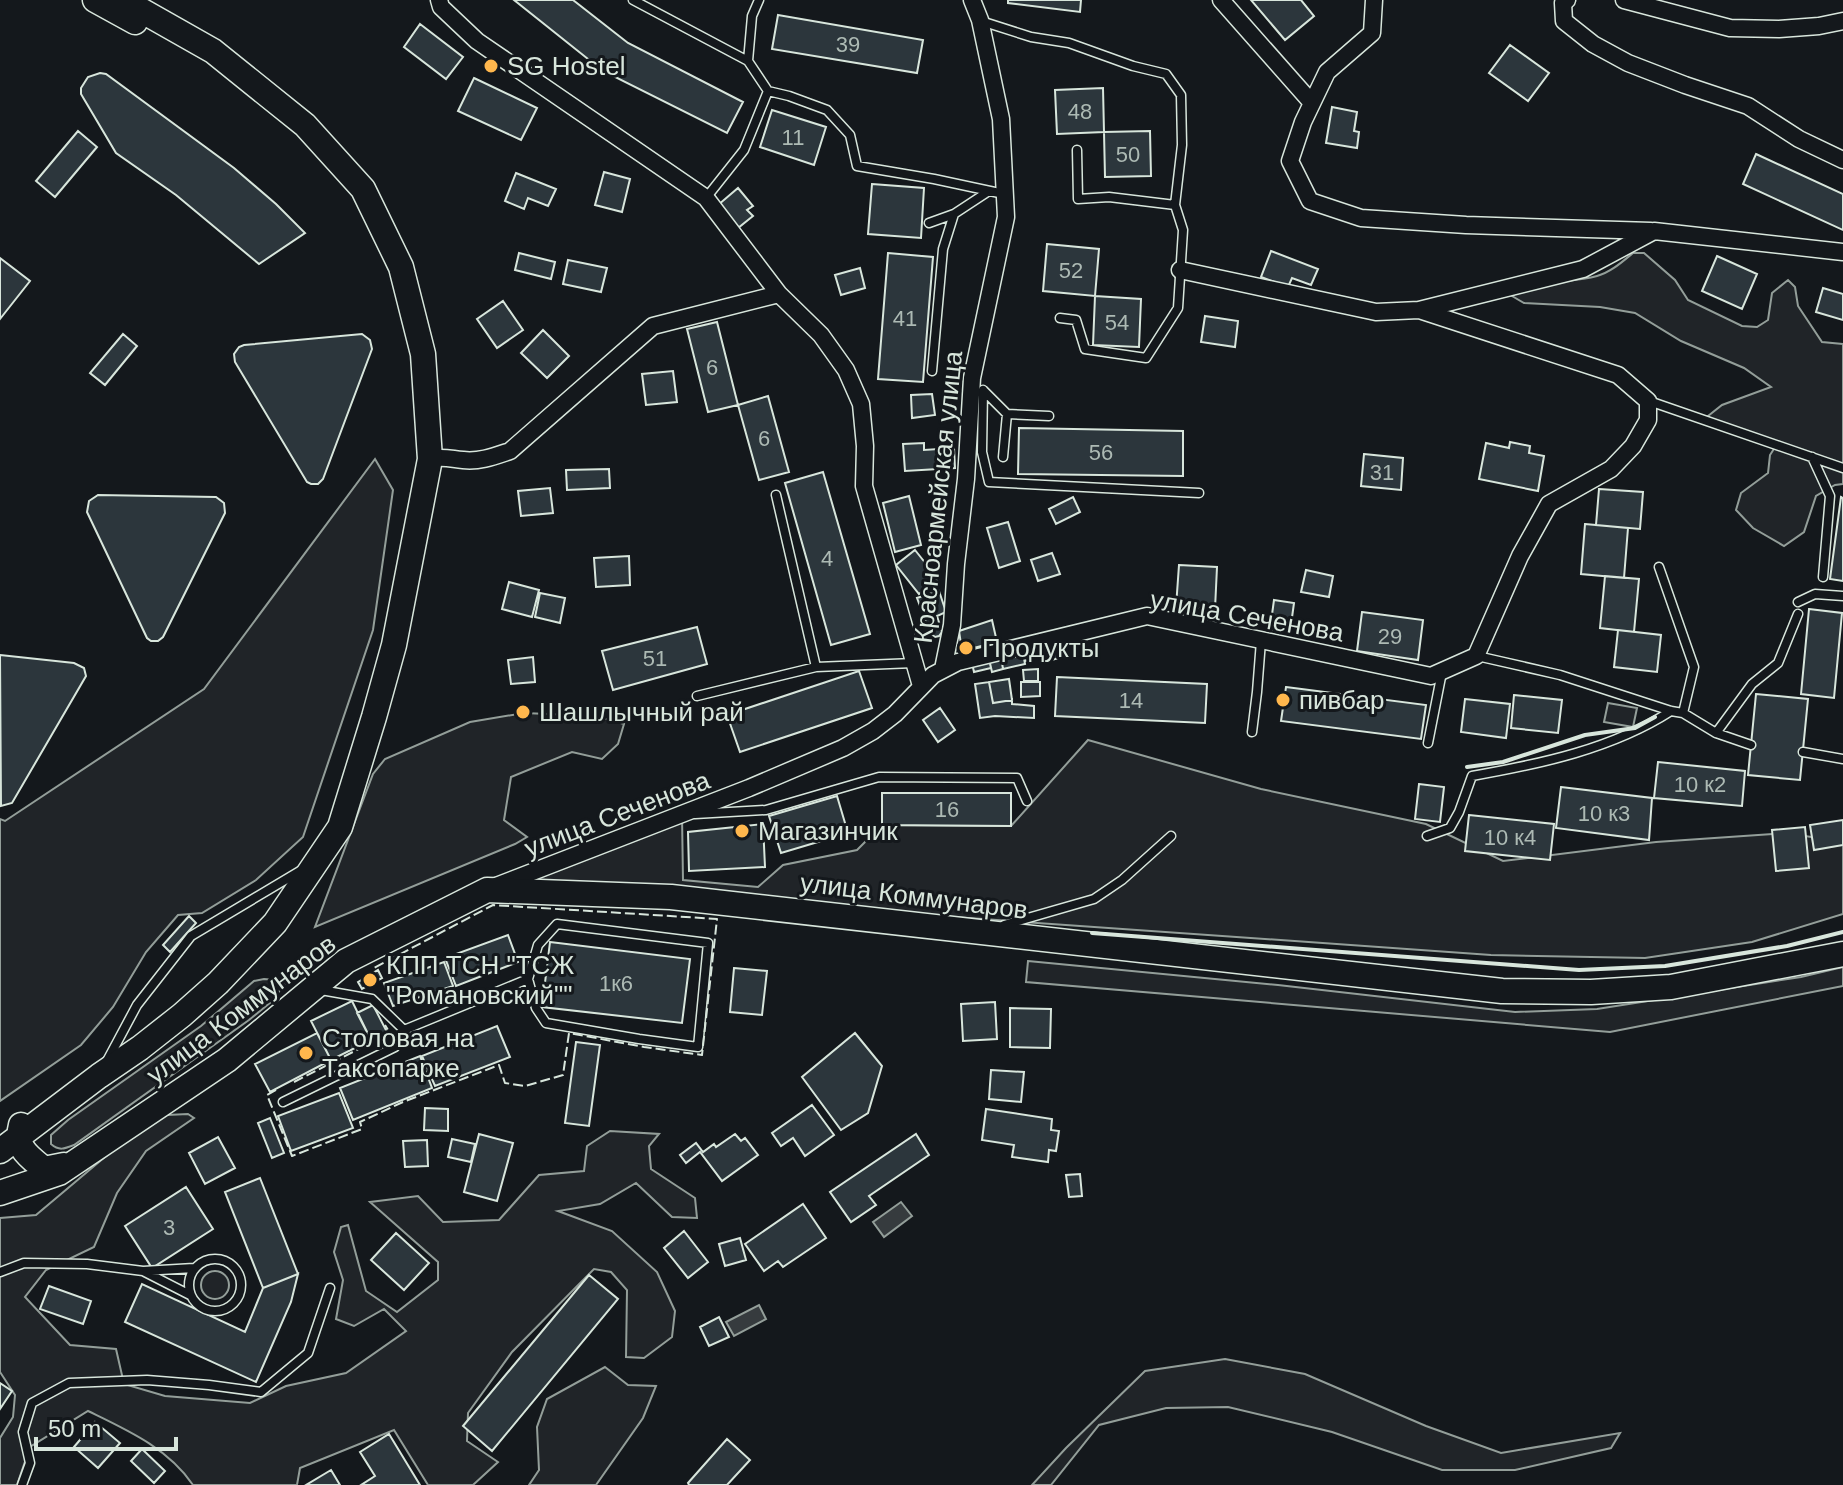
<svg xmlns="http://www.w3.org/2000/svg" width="1843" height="1485" viewBox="0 0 1843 1485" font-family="Arial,sans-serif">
<rect width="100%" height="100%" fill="#14181c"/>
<path fill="#202428" stroke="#939e99" stroke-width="2" d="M1633,253H1644L1675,280L1688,300L1742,326L1757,327L1768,320L1772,293L1788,280L1795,287L1798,306L1822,342L1843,344V484L1835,485L1816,496L1804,532L1784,546L1753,528L1736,510L1741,493L1768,473L1770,455L1777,444L1717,425L1708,416L1722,405L1771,387L1744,368L1681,341L1635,313L1600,307L1524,303L1512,296C1536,278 1568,284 1597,276C1611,272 1622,262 1633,253Z
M375,459L393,490L373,630L303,837L256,880L202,913L178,915L146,952L113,1007L81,1045L0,1101V819L5,821L204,689Z
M1608,703L1637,708L1633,727L1604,722Z
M524,713L596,716L624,724L618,744L602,759L572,752L511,777L504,820L527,837L515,844L315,927L373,774L385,759L470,722Z
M1088,740L1261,789L1426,824L1503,861L1656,842L1786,833L1843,842V914L1752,942L1645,958L1491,955L671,897L487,890L682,815L683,880L758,887L783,865L857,850L882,825L1011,826Z
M1028,961L1278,985L1515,1012L1597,1009L1801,977L1843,967V986L1610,1032L1026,982Z
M264,979L287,981L271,1002L249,1020L74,1145C64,1149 59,1151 51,1144V1135L68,1120L201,1026L254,981Z
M188,1114L194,1118L146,1151L117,1193L94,1247L46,1270L25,1297L70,1345L116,1349L124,1384L165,1396L250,1403L286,1386L346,1373L406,1331L384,1309L354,1326L336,1319L343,1280L334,1252L341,1227L348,1225L366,1291L397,1312L438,1280V1262L370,1202L418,1196L443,1222L499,1220L539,1175L584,1171L587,1146L610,1131L659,1134L649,1146L651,1169L695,1198L697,1218L672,1217L636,1183L600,1204L558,1211L612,1231L657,1272L675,1311L672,1337L644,1358L626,1357L627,1290L611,1272L594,1269L512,1352L468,1413L467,1441L498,1462L473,1485H428L394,1430L300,1468L297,1485H193C168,1448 127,1430 88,1411L30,1447L17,1485H0V1438L13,1417L15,1395L0,1372V1218L36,1215L131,1135L167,1115Z
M201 1285a14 14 0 1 1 28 0a14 14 0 1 1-28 0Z
M1225,1359L1305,1374L1426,1426L1501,1453L1620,1433L1611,1448L1515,1470H1442L1332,1432L1228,1407L1166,1408L1099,1425L1051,1485H1032L1066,1448L1145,1371Z
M605,1367L628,1385L656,1386L643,1418L596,1485H529L539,1470L537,1427L547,1399Z"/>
<path fill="#363b3e" stroke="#939e99" stroke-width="2" d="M901,1202L912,1216L884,1237L873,1222Z
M759,1305L766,1319L734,1336L726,1322Z"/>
<path fill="#2c363c" stroke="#d8e6dc" stroke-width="2" d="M514,0H573L628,43L743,102L727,133L603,71Z
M1008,0H1081L1080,12L1008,3Z
M1251,0H1301L1314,16L1285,40Z
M778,15L923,40L917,73L772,49Z
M420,24L463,57L446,79L404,47Z
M1510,45L1549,73L1528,101L1489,73Z
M100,73L106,74L234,168L276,204L305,233L259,264L176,195L116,153L81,94V88L88,77Z
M474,78L537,108L521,140L458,111Z
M1103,88L1104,132L1057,134L1055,90Z
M1332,107L1357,112L1354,131L1359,132L1357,148L1326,143Z
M772,110L826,127L814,165L760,147Z
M78,131L97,147L55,197L36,181Z
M1150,131L1151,176L1105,177L1104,132Z
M1756,154L1843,194V230L1743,184Z
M604,172L630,179L622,212L595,205Z
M516,173L556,189L548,206L528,198L524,209L505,201Z
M872,184L924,188L921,238L868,234Z
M738,188L753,206L747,210L753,216L738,228L718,205Z
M1047,244L1099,249L1095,296L1043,291Z
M1271,251L1318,269L1311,285L1292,278L1288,287L1261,277Z
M519,253L555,262L551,279L515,270Z
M888,253L933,257L923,382L878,379Z
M1717,256L1757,274L1742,309L1702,291Z
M0,258L30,281L0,319Z
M568,260L607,268L601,292L563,284Z
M860,268L865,288L841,295L835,275Z
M1823,288L1843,294V320L1816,312Z
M1095,296L1141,299L1139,347L1093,345Z
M503,301L523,330L497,348L477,319Z
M1205,316L1238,321L1235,347L1201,342Z
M717,322L738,405L708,412L687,329Z
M543,330L569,356L547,378L521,353Z
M123,334L137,346L105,385L90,373Z
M362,334L370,340L372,349L323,479L318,484H311L307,482L235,362L234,354L239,347L244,345Z
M673,371L677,402L646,405L642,374Z
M932,394L935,415L912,418L911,395Z
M768,396L789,472L759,480L738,405Z
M1019,428L1183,431V476L1018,474Z
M1510,442L1530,446L1529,453L1544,456L1538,491L1479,479L1486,443L1509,448Z
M924,443V450L954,448L955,468L905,471L903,444Z
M1364,454L1403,458L1401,490L1361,486Z
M609,469L610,488L567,490L566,470Z
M823,472L870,634L831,645L785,483Z
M550,488L553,513L521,516L518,491Z
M1599,489L1643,492L1640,529L1596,525Z
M98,495L216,497L224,503L225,513L163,637L158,641H151L147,638L87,512L89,501Z
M909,496L921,545L895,552L883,503Z
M1073,497L1080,512L1056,524L1049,509Z
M1841,497L1843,498V581L1830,579Z
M1008,522L1020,561L999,568L987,528Z
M1585,524L1628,528L1624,578L1581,574Z
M915,550L938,579L919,594L896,565Z
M1052,553L1060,574L1038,581L1031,560Z
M629,556L630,585L596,587L594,558Z
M1179,565L1217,567L1215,609L1176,607Z
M1306,570L1333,576L1329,597L1301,592Z
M1605,576L1639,579L1634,632L1600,628Z
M509,582L539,590L532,617L502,609Z
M939,591L946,612L937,616L942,632L939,636L935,637L930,633L917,598Z
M540,593L565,598L560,623L535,617Z
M1274,600L1294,603L1290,632L1270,629Z
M1809,609L1842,613L1834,698L1801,694Z
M1362,612L1423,620L1418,660L1357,651Z
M992,620L997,642L962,651L959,631Z
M697,627L707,664L613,690L602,651Z
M1618,630L1661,635L1657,672L1614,667Z
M1056,645L1059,658L1044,662L1041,648Z
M1041,648L1043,657L1025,661L1023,652Z
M1023,652L1025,664L1003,669L1001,657Z
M0,655L74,663L84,668L86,676L12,803L1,806Z
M533,657L535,682L511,684L508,660Z
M1001,657L1003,669L992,672L989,659Z
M989,659L991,668L974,672L972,663Z
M1038,669V681H1024L1023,670Z
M859,671L872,708L740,752L727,715Z
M1057,677L1207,684L1205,723L1055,716Z
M1009,679L1012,700L993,703L989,682Z
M989,682L993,703L1012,700V704L1034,706V718L995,716L980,718L975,684Z
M1021,682H1040V696L1021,697Z
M1286,687L1426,705L1421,739L1281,721Z
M1756,694L1808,699L1800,780L1748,775Z
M1514,695L1562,700L1558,733L1511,728Z
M1465,699L1510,704L1506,738L1461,732Z
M940,708L955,730L938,742L923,720Z
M1658,762L1745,771L1742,806L1654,798Z
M1419,784L1444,787L1440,822L1415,819Z
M1561,787L1652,798L1649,840L1556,828Z
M882,793H1011V826L882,825Z
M837,796L848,833L781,853L769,816Z
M1469,815L1554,824L1550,860L1465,851Z
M1843,820V845L1814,850L1810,825Z
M763,824L765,867L689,871L688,832Z
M1805,827L1809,868L1776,871L1772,830Z
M189,916L196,923L170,952L163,945Z
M508,935L518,962L456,986L445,958Z
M550,942L690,959L682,1023L542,1007Z
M444,962L453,986L393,1006L384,983Z
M734,968L767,971L762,1015L730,1012Z
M378,970L382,978L362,989L358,982Z
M352,1001L371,1040L331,1060L311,1021Z
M995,1002L997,1039L963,1041L961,1004Z
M373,1005L387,1032L371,1040L357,1013Z
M1010,1008L1051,1009L1050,1048L1010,1047Z
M497,1026L510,1057L435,1086L422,1056Z
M317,1033L331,1060L270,1092L255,1064Z
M855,1033L882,1066L868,1113L841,1130L802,1077Z
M576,1042L600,1045L589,1126L565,1123Z
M420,1056L432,1088L353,1120L340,1088Z
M991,1070L1024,1072L1021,1102L989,1099Z
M339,1093L353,1128L291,1151L278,1116Z
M812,1105L834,1135L805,1156L793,1138L781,1146L772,1133Z
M425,1108L448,1109V1131L424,1130Z
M986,1109L1052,1119L1051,1130L1059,1131L1056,1151L1049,1150L1048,1162L1012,1157L1014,1145L982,1140Z
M270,1118L284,1153L272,1158L258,1123Z
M479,1134L513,1143L497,1201L464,1192Z
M735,1134L741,1141L745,1138L758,1155L722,1181L700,1152L686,1163L680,1155L696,1143L703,1152L714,1144L716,1147Z
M916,1134L929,1155L869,1196L876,1205L851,1222L830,1192Z
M218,1137L235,1168L205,1184L189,1153Z
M452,1139L475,1144L471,1162L448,1157Z
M427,1140L428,1166L405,1167L403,1141Z
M1080,1174L1082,1196L1069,1197L1066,1175Z
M260,1178L298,1274L263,1288L225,1192Z
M186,1187L213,1229L152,1268L125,1226Z
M803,1204L826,1238L783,1267L778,1261L764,1271L745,1244Z
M684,1231L708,1262L688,1278L664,1248Z
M396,1233L429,1263L404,1290L371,1260Z
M740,1238L746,1260L725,1266L719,1244Z
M298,1274L291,1302L256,1382L125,1322L142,1284L245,1332L263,1288Z
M589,1275L618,1299L492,1451L463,1426Z
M49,1286L91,1301L83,1324L40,1309Z
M719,1317L729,1337L709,1346L700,1327Z
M0,1383L12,1391L0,1409Z
M95,1422L120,1443L98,1468L74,1447Z
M389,1434L420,1485H361L375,1476L360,1452Z
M727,1439L750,1460L727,1485H689L688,1483Z
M142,1449L165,1471L154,1483L131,1461Z
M331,1470L340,1485H306Z"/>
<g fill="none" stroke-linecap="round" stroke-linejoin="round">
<defs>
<path id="lane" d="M633,0L748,61L768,91L744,150L706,198
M981,21L1031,37L1069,43L1133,66L1166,74L1181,95L1182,145L1175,205L1109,197L1078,199L1077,150
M748,61L752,16L759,0
M768,91L789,96L827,110L850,135L857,166L934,179L1004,194
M929,223L954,214
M1060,318L1076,320L1085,349L1146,358L1178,308L1183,230L1175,205
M932,371L943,249L954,214L989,191
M983,390L982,452L989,482L1199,493
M983,390L1007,414L1049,416
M1649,401L1843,468
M1003,457L1007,414
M1812,457L1830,496L1823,577
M776,495L816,667
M1659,567L1694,667L1683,713
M1798,602L1815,594L1843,596
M1477,656L1560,675L1671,711L1683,713L1716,733L1751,745
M697,696L816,667L914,663
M1252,732L1257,692L1261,641
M1716,733L1752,684L1778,663L1798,614
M1428,743L1442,672
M1803,752L1843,759
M695,814L766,810L879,777L1017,778L1027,801
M1427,836L1450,828L1459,812L1472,776C1540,764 1612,749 1671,711
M1000,929L1004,925L1094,899L1122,880L1171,836
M321,990L372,999L404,1030L528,979L536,1008L546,1023L639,1039L698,1047L708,943L557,924L538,945L528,979
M107,1061L137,1005L191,936L300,871
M283,1102L395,1047L404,1030
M189 1285a26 26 0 1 1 52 0a26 26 0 1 1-52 0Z
M143,1271L194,1268
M0,1272L24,1263L87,1264L143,1271L190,1295
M22,1485L30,1463L23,1432L32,1403L69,1383L147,1380L209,1385L261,1392L308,1353L330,1288"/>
<path id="street" d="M439,0L441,7L477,41L706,198L779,294L821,335L846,370L861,404L865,446L864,486L921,686
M1221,0L1312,103
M1374,0L1372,33L1327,72L1303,122L1290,161L1310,201L1361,218L1466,225L1651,231
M1567,0L1563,3L1564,21L1593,44L1628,63L1685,85L1748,106L1799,139L1843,160
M1624,0L1730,28L1779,29L1819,26L1843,21
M1180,270L1376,312L1419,310L1583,269L1654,231L1843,252
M430,459C442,456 451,459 463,460C480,462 495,456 510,451L653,326L779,294
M943,669L952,625L956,564L966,479L972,378L1006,217L1001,119L980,20L972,0
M496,886L749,788L843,748L873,731L895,714L933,675L958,662L1147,616L1431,676L1476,656L1520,556L1549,504L1611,469L1633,446L1648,420V401L1618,375L1419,310"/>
<path id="secondary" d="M95,0L135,22
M21,1125C15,1148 27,1155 44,1169L64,1165
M0,1151L99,1076L140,1048L182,1015L218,983L275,923L340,827L374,717L394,645L430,459L423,354L401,267L363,189L305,125L213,51L123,0
M0,1193L59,1173L227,1060L346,961L487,890L671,897L1502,991L1591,992L1671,987L1843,954"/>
</defs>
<use href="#lane" stroke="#d8e6dc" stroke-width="11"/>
<use href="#street" stroke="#d8e6dc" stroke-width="19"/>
<use href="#secondary" stroke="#d8e6dc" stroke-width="27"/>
<use href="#lane" stroke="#14181c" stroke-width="8"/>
<use href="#street" stroke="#14181c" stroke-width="16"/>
<use href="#secondary" stroke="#14181c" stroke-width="24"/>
<path stroke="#d8e6dc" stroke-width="2" stroke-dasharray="10 4" stroke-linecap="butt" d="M294,1082L390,1033L385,1025
M276,1090L267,1095L292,1156L362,1129L360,1122L403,1102L499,1065L505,1083L525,1086L563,1075L569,1033L644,1047L702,1055L717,919L493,905L374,968"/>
<path stroke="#d8e6dc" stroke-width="4" d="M1467,767L1503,762L1585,735L1635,728L1655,717
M1092,933L1579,970L1665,966L1787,946L1843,932"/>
</g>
<g fill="#ffb74d" stroke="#14181c" stroke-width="3">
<circle cx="491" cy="66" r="8"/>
<circle cx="966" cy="648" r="8"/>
<circle cx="1283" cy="700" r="8"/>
<circle cx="523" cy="712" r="8"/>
<circle cx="742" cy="831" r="8"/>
<circle cx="370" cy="980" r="8"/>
<circle cx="306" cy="1053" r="8"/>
</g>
<g text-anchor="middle" stroke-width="6" stroke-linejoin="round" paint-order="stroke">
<g font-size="22" fill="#adbab4">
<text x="848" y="52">39</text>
<text x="1080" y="119">48</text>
<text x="793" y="145">11</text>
<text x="1128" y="162">50</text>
<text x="1071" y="278">52</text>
<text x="905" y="326">41</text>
<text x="1117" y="330">54</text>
<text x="712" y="375">6</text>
<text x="764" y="446">6</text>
<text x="1101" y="460">56</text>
<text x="1382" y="480">31</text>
<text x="827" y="566">4</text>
<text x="1390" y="644">29</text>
<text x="655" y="666">51</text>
<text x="1131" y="708">14</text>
<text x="1700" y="792">10 к2</text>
<text x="947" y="817">16</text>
<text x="1604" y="821">10 к3</text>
<text x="1510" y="845">10 к4</text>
<text x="616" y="991">1к6</text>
<text x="169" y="1235">3</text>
</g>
<g font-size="26" fill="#d8e6dc" stroke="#14181c" text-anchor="start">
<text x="507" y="75">SG Hostel</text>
<text x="982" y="657">Продукты</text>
<text x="1299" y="709">пивбар</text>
<text x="539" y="721">Шашлычный рай</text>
<text x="758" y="840">Магазинчик</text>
<text x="386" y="974">КПП ТСН "ТСЖ<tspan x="386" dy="30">"Романовский""</tspan></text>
<text x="322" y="1047">Столовая на<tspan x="322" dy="30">Таксопарке</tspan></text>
</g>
<g font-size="26" fill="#d8e6dc" stroke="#14181c">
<text transform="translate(938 497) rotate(-84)" y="9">Красноармейская улица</text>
<text transform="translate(1247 616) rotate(10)" y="9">улица Сеченова</text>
<text transform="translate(617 814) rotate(-21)" y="9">улица Сеченова</text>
<text transform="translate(914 896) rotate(7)" y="9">улица Коммунаров</text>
<text transform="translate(241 1009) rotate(-37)" y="9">улица Коммунаров</text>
</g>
</g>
<path d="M36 1437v12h140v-12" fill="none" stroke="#d8e6dc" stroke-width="4"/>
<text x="48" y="1437" font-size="24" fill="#d8e6dc" stroke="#14181c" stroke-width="6" paint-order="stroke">50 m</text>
</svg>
